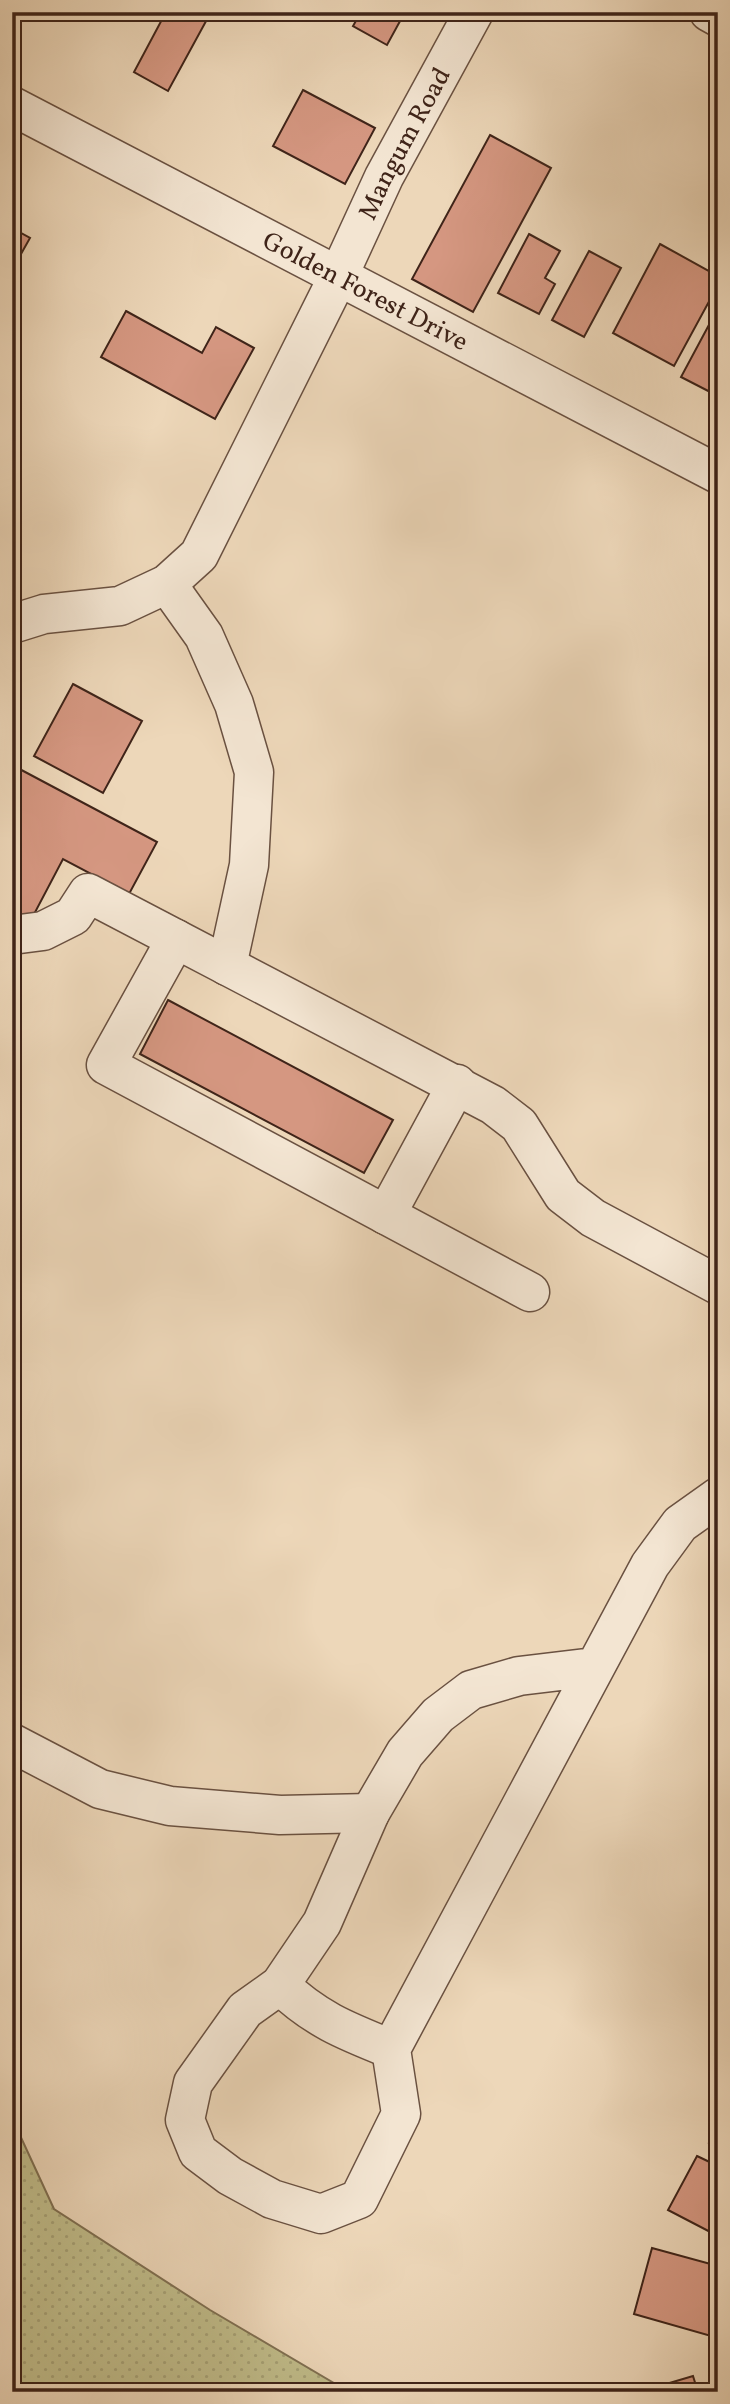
<svg xmlns="http://www.w3.org/2000/svg" width="730" height="2404" viewBox="0 0 730 2404" font-family="Vollkorn,serif">
<defs>
<pattern id="grass-dots" width="8" height="8" patternUnits="userSpaceOnUse" patternTransform="scale(1.75)"><rect width="8" height="8" fill="#c0bc8a"/><path d="M2 2h.1M6 6h.1" fill="none" stroke="#a6a176" stroke-width="1.8" stroke-linecap="round"/></pattern>
</defs>
<rect width="100%" height="100%" fill="#edd7b9"/>
<filter id="stains"><feTurbulence type="fractalNoise" baseFrequency=".00286" numOctaves="4"/><feColorMatrix values="0 0 0 0 .2 0 0 0 0 .09 0 0 0 0 .02 0 0 0 .5 -.17"/></filter>
<radialGradient id="worn" r=".72"><stop offset=".6" stop-color="#630" stop-opacity="0"/><stop offset="1" stop-color="#630" stop-opacity=".3"/></radialGradient>
<path fill="url(#grass-dots)" stroke="#807052" stroke-width="2" d="M12,2118L54,2209L210,2310L349,2392H12Z"/>
<g fill="none" stroke-linecap="round" stroke-linejoin="round">
<path stroke="#777c78" stroke-width="10" d="M12,2388L19,2392"/>
</g>
<path fill="#d59781" stroke="#3f2419" stroke-width="2" d="M166,12H211L168,91L134,72Z
M361,12H405L387,45L353,26Z
M303,90L375,128L345,184L273,146Z
M490,135L551,168L473,312L412,279Z
M12,228L30,238L12,270Z
M529,234L560,251L545,278L555,284L539,314L498,293Z
M660,244L718,276V285L674,366L613,333Z
M589,251L621,268L584,337L552,320Z
M718,308V396L681,377Z
M126,311L202,353L216,327L254,348L215,419L101,357Z
M73,684L142,721L103,793L34,756Z
M12,765L157,842L129,894L63,859L31,920L12,910Z
M168,1000L393,1120L364,1173L140,1054Z
M718,2128V2148L709,2143Z
M697,2156L718,2166V2236L668,2210Z
M652,2248L718,2266V2338L634,2314Z
M693,2376L698,2392H657L656,2387Z"/>
<g fill="none" stroke-linecap="round" stroke-linejoin="round">
<defs>
<g id="minor">
<path d="M709,12L718,17"/>
<path id="s1" d="M12,106L718,474"/>
<path d="M167,584L204,636L234,704L254,772L249,865L227,966"/>
<path id="s2" d="M12,624L44,614L120,606L167,584L199,555L338,277L384,177L474,12"/>
<path d="M12,935L43,931L73,916L88,893L493,1105L519,1125L563,1195L593,1218L718,1285"/>
<path d="M176,939L106,1065L530,1292"/>
<path d="M386,1215L457,1084"/>
<path d="M594,1667L519,1676L471,1690L438,1715L405,1753L370,1813L322,1923L280,1985L245,2010L193,2083L185,2120L198,2152L230,2176L272,2199L321,2214L359,2199L401,2114L391,2049L650,1565L680,1524L718,1497"/>
<path d="M12,1743L100,1789L170,1806L280,1815L370,1813"/>
<path d="M280,1985C315,2019 346,2031 391,2049"/>
</g>
</defs>
<use href="#minor" stroke="#6a5141" stroke-width="41"/>
<use href="#minor" stroke="#f3e5d2" stroke-width="38"/>
</g>
<g text-anchor="middle" stroke-width="6" stroke-linejoin="round" paint-order="stroke">
<g font-size="26" fill="#3f2419" stroke="#f3e5d2">
<text dy="9" stroke="none"><textPath href="#s2" startOffset="665">Mangum Road</textPath></text>
<text dy="9" stroke="none"><textPath href="#s1" startOffset="399">Golden Forest Drive</textPath></text>
</g>
</g>
<rect width="730" height="2404" fill="none" stroke="#edd7b9" stroke-width="42"/>
<rect x="14" y="14" width="702" height="2376" fill="none" stroke="#3f2419" stroke-width="3.5"/>
<rect x="21" y="21" width="688" height="2362" fill="none" stroke="#3f2419" stroke-width="2"/>
<rect width="100%" height="100%" filter="url(#stains)"/>
<rect width="100%" height="100%" fill="url(#worn)"/>
</svg>
